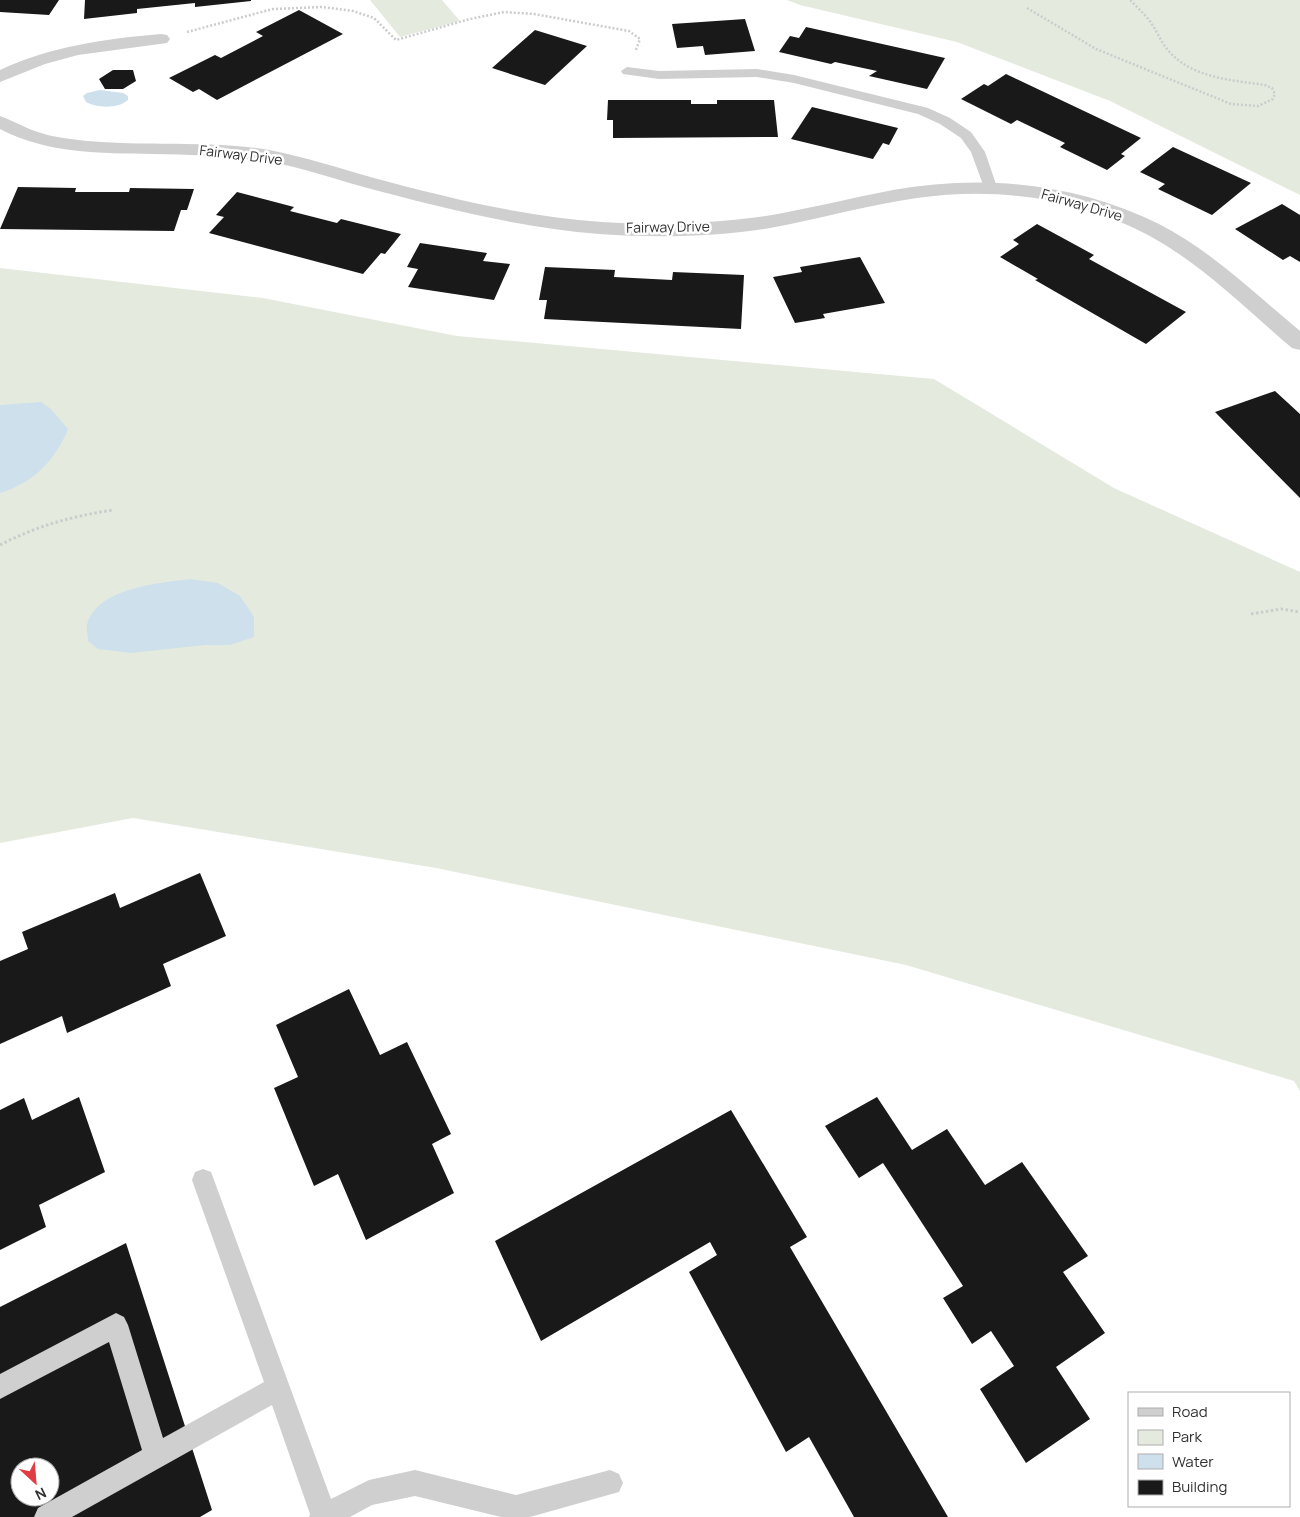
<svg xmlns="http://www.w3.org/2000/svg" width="1300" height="1517" viewBox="0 0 1300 1517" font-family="Manrope,sans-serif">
<rect width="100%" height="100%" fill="#fff"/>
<path fill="#e4ebde" d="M370,0H442L460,21L400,37Z
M787,0H1300V195L1110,101L957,42L800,5Z
M0,268L263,298L457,336L934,379L1114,488L1300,572V1091L1294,1081L906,965L436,868L133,818L0,843Z"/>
<path fill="#cee0ec" d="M100,90L123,93L128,96V100C118,109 97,108 86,102L83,96L87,93Z
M41,402L51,409L68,429C55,461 33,483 0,493V405Z
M190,579L218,583L240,596L254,617V637L230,645H205L131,653L98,649L88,641C88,636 86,630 87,625C96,588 159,583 190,579Z"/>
<path fill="#191919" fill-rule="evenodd" d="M0,0H59L49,15L0,12Z
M85,0H251V1L195,7V3L137,9V13L84,19Z
M299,10L343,34L217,100L199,89L193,92L169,78L215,55L221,58L263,36L256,32Z
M745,19L755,51L705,55L703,46L677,48L672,24Z
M806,27L945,58L927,89L869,76L877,71L835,62L831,64L779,52L790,36L799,38Z
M535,30L587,46L545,85L492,68Z
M113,70H133L136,81L123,89H105L99,79Z
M1006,74L1141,138L1121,154L1125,156L1107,170L1060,147L1065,143L1017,120L1011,124L961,99L984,84L988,86Z
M608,100H691V104H717V100H774L778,137L613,138V120H607Z
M812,107L898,128L889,145L883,143L873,159L791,139Z
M1173,147L1251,183L1212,215L1158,189L1165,184L1140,172Z
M18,187L76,188L75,192H129L130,188L194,189L187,210H181L174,231L0,229Z
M237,192L294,207L290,211L337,223L341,219L401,234L385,254L381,253L363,274L209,233L224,217L216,215Z
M1282,204L1300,215V262L1290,256L1283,260L1235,229Z
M1037,224L1094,255L1089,259L1186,312L1146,344L1035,280L1038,279L1000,257L1019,244L1013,240Z
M420,243L487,253L483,261L510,264L494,300L408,287L418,269L407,267Z
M860,257L885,303L823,314L825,318L795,323L773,277L802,272L800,267Z
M545,267L615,270L614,277L672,280L673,272L744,275L741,329L544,319L547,300H539Z
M1275,391L1300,414V498L1215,412Z
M200,873L226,936L163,964L171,986L67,1033L62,1016L0,1044V961L28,949L22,932L115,893L120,908Z
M349,989L380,1055L407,1042L451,1134L432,1144L454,1193L366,1240L338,1174L314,1186L274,1088L298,1077L276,1025Z
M79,1097L105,1172L39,1205L46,1227L0,1250V1110L24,1098L32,1120Z
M877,1097L912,1150L947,1129L985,1185L1022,1162L1088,1256L1063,1272L1105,1333L1056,1367L1090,1419L1026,1463L980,1389L1014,1366L991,1331L972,1344L943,1298L963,1286L883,1163L859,1178L825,1126Z
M731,1110L807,1237L790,1247L948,1517H854L809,1437L786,1452L689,1272L717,1255L710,1242L541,1341L495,1241Z
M126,1243L212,1510L200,1517H0V1307ZM20,1467H50V1497H20Z"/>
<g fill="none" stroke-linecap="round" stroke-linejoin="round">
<path stroke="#ccc" stroke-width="2.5" stroke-dasharray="2 2" stroke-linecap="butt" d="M1027,8L1096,49L1231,104L1258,106L1273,99L1275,94L1272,88L1265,85C1231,80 1190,78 1167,49C1161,42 1158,33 1153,26C1147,16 1138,8 1130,0
M187,32L273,9L322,7L353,11L374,18L396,40L470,19L504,12L534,14L629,31L640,39L636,50"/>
<path stroke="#ccc" stroke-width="3" stroke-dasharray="2.5 2.5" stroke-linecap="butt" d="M0,545C36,526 73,516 113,510
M1251,614L1281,609L1300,612"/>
<path fill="#cfcfcf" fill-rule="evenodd" d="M627,67L659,71L757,69L794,75L928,108L950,118L971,132L985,152L997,187L990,191L985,190L971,152L961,138L940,124L918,114L794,83L757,77L659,79L623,74L621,71Z
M203,1169L211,1172L214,1180L331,1499L369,1480L415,1470L516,1495L610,1470L619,1474L623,1483L619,1492L530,1517H501L415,1496L372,1505L350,1517H309L310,1514L272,1405L72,1517H34L38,1508L142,1450L109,1342L0,1399V1374L116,1313L124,1317L128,1325L163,1438L264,1382L192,1180L195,1172Z"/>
<path fill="#cfcfcf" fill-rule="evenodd" d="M161,34L167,35L170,39L167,43L78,55L45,64L0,82V70C51,46 105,39 161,34Z
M0,116C9,119 16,123 25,127C40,134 55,137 71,139C136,148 203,139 269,150C305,157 339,168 374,178C449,198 525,217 602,222C656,225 712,224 766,216C808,209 850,198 893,190C983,174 1076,183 1159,224C1212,251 1255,294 1300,331V350L1292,348C1246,309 1202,264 1148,235C1077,197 995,187 917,198C867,205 819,219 770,228C715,237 656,238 600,234C519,228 439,207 360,186C325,176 291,164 255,160C221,156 187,154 153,154C100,153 48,154 0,129Z"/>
</g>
<g text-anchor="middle" stroke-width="5" stroke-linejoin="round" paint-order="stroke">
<g font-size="14" fill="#323232" stroke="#fff">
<text transform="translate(241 155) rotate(7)" y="5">Fairway Drive</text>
<text transform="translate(1082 205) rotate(16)" y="5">Fairway Drive</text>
<text transform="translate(668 227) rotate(-1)" y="5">Fairway Drive</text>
</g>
</g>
<rect x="1128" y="1392" width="162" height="115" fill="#ffffff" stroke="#adadad"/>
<rect x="1138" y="1408" width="25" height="8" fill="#cfcfcf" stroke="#adadad"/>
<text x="1172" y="1417" font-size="15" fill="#323232">Road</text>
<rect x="1138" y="1430" width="25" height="15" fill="#e4ebde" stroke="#adadad"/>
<text x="1172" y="1442" font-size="15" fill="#323232">Park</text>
<rect x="1138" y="1454" width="25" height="15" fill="#cee0ec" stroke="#adadad"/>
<text x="1172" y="1467" font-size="15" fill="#323232">Water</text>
<rect x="1138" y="1480" width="25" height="15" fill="#191919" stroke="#adadad"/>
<text x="1172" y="1492" font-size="15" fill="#323232">Building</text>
<g transform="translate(35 1482) rotate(154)"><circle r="24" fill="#ffffff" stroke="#adadad"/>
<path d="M0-4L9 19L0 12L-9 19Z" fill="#e03c44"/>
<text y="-8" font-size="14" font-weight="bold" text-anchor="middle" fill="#323232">N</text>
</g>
</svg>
